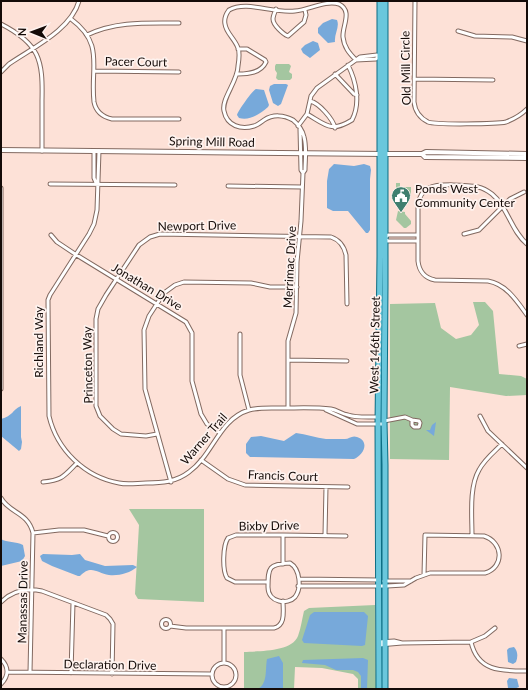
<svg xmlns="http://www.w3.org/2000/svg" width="528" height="690" viewBox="0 0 528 690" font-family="Lato,sans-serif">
<rect width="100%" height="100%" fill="#fde1d7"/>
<path fill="#a4c6a0" d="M276,64H289L291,66L289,72L292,74V78L290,80H278L276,78L277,73L275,70V66Z
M396,183H400V187H411V196H396Z
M398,211L405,212V214L411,221V224L406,228H404L396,220Z
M473,302H485L493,311L499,374L521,376L527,379V395L506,396L450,387L449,460L390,459V304L435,303L441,328L456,339L471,335L479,325Z
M129,509H204V602L138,599L135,594L139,525Z
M375,605L376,689H358V679L353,674L322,668L295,667L294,689H244V652C259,651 292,652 298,636C301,628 302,619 304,611L309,608Z"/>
<path fill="#77a9da" d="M332,19L337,20C340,27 334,34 335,42L328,43L318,33V28L323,23Z
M313,41L318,43L320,50L310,58L303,53L301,49L305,45Z
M274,84H286L288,85L281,104L278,106L273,103L269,90L270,86Z
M256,89L264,90L269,105L268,107C260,114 250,121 239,118L237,115C238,111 252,91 256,89Z
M334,164L354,166L364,164L370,166L371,170L370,179V230L368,233H366L348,211H333L327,208V181L329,169Z
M21,406V437L22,442L21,449L19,451L1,436V419C13,416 12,410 21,406Z
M436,422L434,436L426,430H430L432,425Z
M296,433C306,434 316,438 326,439C332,439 339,439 345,439C349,439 352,435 357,437C370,441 364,455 354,459L250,457L246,453V444L251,437L261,436L284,441Z
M1,539C7,543 16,541 23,545L25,556L22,561L1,566Z
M43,554L72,555L80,554L85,560L105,566L133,565L137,567C130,573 119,576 109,575C97,573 91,564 80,576H78L52,566L42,561L40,556Z
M314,612H364L368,616L365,645L362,646L304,643L302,640L310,615Z
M514,647C518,651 518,657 516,662L513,664L508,662L507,650L509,648Z
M279,656L283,663V689H258C268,683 265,670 267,659Z
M363,658L368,660L367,689H361V676L358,672L353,670H336L325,665L302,663L303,660Z
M509,678L517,679L519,687L514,689L508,688L507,681Z"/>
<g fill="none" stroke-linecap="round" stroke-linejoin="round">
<defs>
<path id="minor" d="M415,1L414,102C415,111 420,118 428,122C436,125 497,124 506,122C514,119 521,115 527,109
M276,9C275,12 273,16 273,19C273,25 283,34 288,36L304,22L306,15L305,10
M71,19C105,44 90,67 94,102C96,112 103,117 112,119H179
M1,24C40,44 43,60 42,101C42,118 42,134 42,151
M458,31L475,36L512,37L527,41
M87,35C116,21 147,23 179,23
M238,49H247L265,60L266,62C261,73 248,74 238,74
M356,60L376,59L378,57
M94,71L179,72
M1,72L9,64C32,48 71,30 79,1
M335,74L354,94L357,95
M414,79L493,80
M310,101C319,103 333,119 335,128
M307,114C326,125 331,133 352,120C361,103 356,81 348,65
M298,126L307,114L311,96L317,88L360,57L377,55L378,57H381
M94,151V178L97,185
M99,151L97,210L94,224L89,234L50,295L48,300L49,416C57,450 85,477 119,483C128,485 138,483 146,483C162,483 176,482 189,472C213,455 219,419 249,410C260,407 272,408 282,408C298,408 315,407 331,409C337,410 342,414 348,415C357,418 369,417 378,417
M303,173L305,170C305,160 307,148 304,137C303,131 298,124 293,120C284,115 273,114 264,120C261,122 258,125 254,126C241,130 227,126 224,111C221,99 238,81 238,66C239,60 240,53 238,48C235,39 226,33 225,24C224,19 226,14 229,10C247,0 274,14 295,11C309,10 325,0 339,4C353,11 342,26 343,37C344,47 349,53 356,60
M50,184L175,185
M228,186L302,187
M1,188V389
M464,234L479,230L510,199L524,192
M51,235L57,242L75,254L186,322L192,333V381L201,414L207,424L220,433
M384,238L388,241H418
M385,238L388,235H418
M527,244C511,231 508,207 492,194C488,191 483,188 478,187C468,185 438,183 429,188C422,191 419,198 418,205V261C419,271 425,278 435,280L488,281C506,284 517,301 527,315
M240,334V375L249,410
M519,346L527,344
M288,360L347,361
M288,408V341L296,313L297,262L301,221L303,173L301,170L300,129
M326,410L357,424H384
M480,416L488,431L527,468
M412,420L419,421L420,423L419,427H414L412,425Z
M384,421L405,417L412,420
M157,434L146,436L121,434L113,429L100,416L96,406V319L98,309L106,295L139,245L150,237L160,234L331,237C340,240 344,246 346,255L347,304
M201,460L228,479L245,485L348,487
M43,482C63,480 64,476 77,463
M171,482L145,389L144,330L149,316L164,293L175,285L184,282L251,283L270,287H297
M1,498C9,513 28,512 33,533L30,672
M108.5 537a4.5 4.5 0 1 1 9 0a4.5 4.5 0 1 1-9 0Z
M33,533L59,530H84L108,536
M325,535L326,487
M472,535C472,516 469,487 479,470C484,460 494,452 502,444
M290,563C300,569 302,588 295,597C288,605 268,603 268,587C268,567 269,564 290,563Z
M283,564V535
M299,579L379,580
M384,581H411
M268,582H235L227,578C222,570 223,545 228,538L236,535H283L346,536
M298,586H387L404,585L416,578L430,573H485C505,567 503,542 484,536L425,535L424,575
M1,602C12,591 27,588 42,591L106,615L110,619L113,624L112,674
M161.5 624a4.5 4.5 0 1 1 9 0a4.5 4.5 0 1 1-9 0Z
M170,626L186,628H274C286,625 283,611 283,601
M224,628V663
M379,642L394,641L402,643
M471,642C478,672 502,671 527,671
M379,645L402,643L471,642L485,636L495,628
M1,659C9,667 9,676 1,684
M212 675a12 12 0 1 1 24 0a12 12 0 1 1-24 0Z
M8,672L212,674
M71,673L73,603"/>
<path id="tertiary" d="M1,150L385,154H422L425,157L527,158
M422,154L426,152L527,154"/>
<path id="primary" d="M379,689L378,423L380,256V1
M385,689V465L384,421L385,286V1"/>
</defs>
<use href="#minor" stroke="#826960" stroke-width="5"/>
<use href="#tertiary" stroke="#826960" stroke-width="6"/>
<use href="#primary" stroke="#0c6d83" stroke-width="7"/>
<use href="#minor" stroke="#fff" stroke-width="3"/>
<use href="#tertiary" stroke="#fff" stroke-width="4"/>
<use href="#primary" stroke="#6ac7dc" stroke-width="5"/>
</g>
<defs>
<symbol id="civic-pin" viewBox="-11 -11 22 30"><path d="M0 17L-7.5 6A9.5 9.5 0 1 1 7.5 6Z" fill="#3f7f6f" stroke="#fef2ee"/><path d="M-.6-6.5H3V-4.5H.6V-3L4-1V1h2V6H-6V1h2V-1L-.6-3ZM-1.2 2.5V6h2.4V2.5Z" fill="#fff"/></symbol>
</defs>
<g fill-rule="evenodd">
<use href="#civic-pin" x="390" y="185" width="22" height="30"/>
</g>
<g text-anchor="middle" stroke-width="3.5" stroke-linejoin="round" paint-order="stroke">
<g font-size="12" fill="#140b08" stroke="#fef2ee">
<text transform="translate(136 62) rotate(1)" y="4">Pacer Court</text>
<text transform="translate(406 68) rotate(-91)" y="4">Old Mill Circle</text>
<text transform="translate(212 142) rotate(1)" y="4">Spring Mill Road</text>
<text transform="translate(197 226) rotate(-1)" y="4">Newport Drive</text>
<text transform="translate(290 267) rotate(-87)" y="4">Merrimac Drive</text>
<text transform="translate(147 287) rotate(31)" y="4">Jonathan Drive</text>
<text transform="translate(39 342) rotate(-90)" y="4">Richland Way</text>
<text transform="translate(375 345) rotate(-89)" y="4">West 146th Street</text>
<text transform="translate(88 365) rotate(-91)" y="4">Princeton Way</text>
<text transform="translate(204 439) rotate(-49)" y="4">Warner Trail</text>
<text transform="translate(283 476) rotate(2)" y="4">Francis Court</text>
<text transform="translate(269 526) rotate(-1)" y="4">Bixby Drive</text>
<text transform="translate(23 602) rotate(-89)" y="4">Manassas Drive</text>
<text transform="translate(110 665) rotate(1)" y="4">Declaration Drive</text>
</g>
<g font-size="12" fill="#140b08" stroke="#fef2ee" text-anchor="start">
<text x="415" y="193">Ponds West<tspan x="415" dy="14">Community Center</tspan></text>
</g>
</g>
<rect width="528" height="690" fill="none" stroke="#140b08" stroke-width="4"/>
<g transform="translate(32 32) rotate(271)" stroke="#fef2ee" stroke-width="3" paint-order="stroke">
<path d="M0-3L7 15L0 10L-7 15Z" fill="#140b08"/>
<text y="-6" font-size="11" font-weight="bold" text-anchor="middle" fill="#140b08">N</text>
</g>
</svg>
